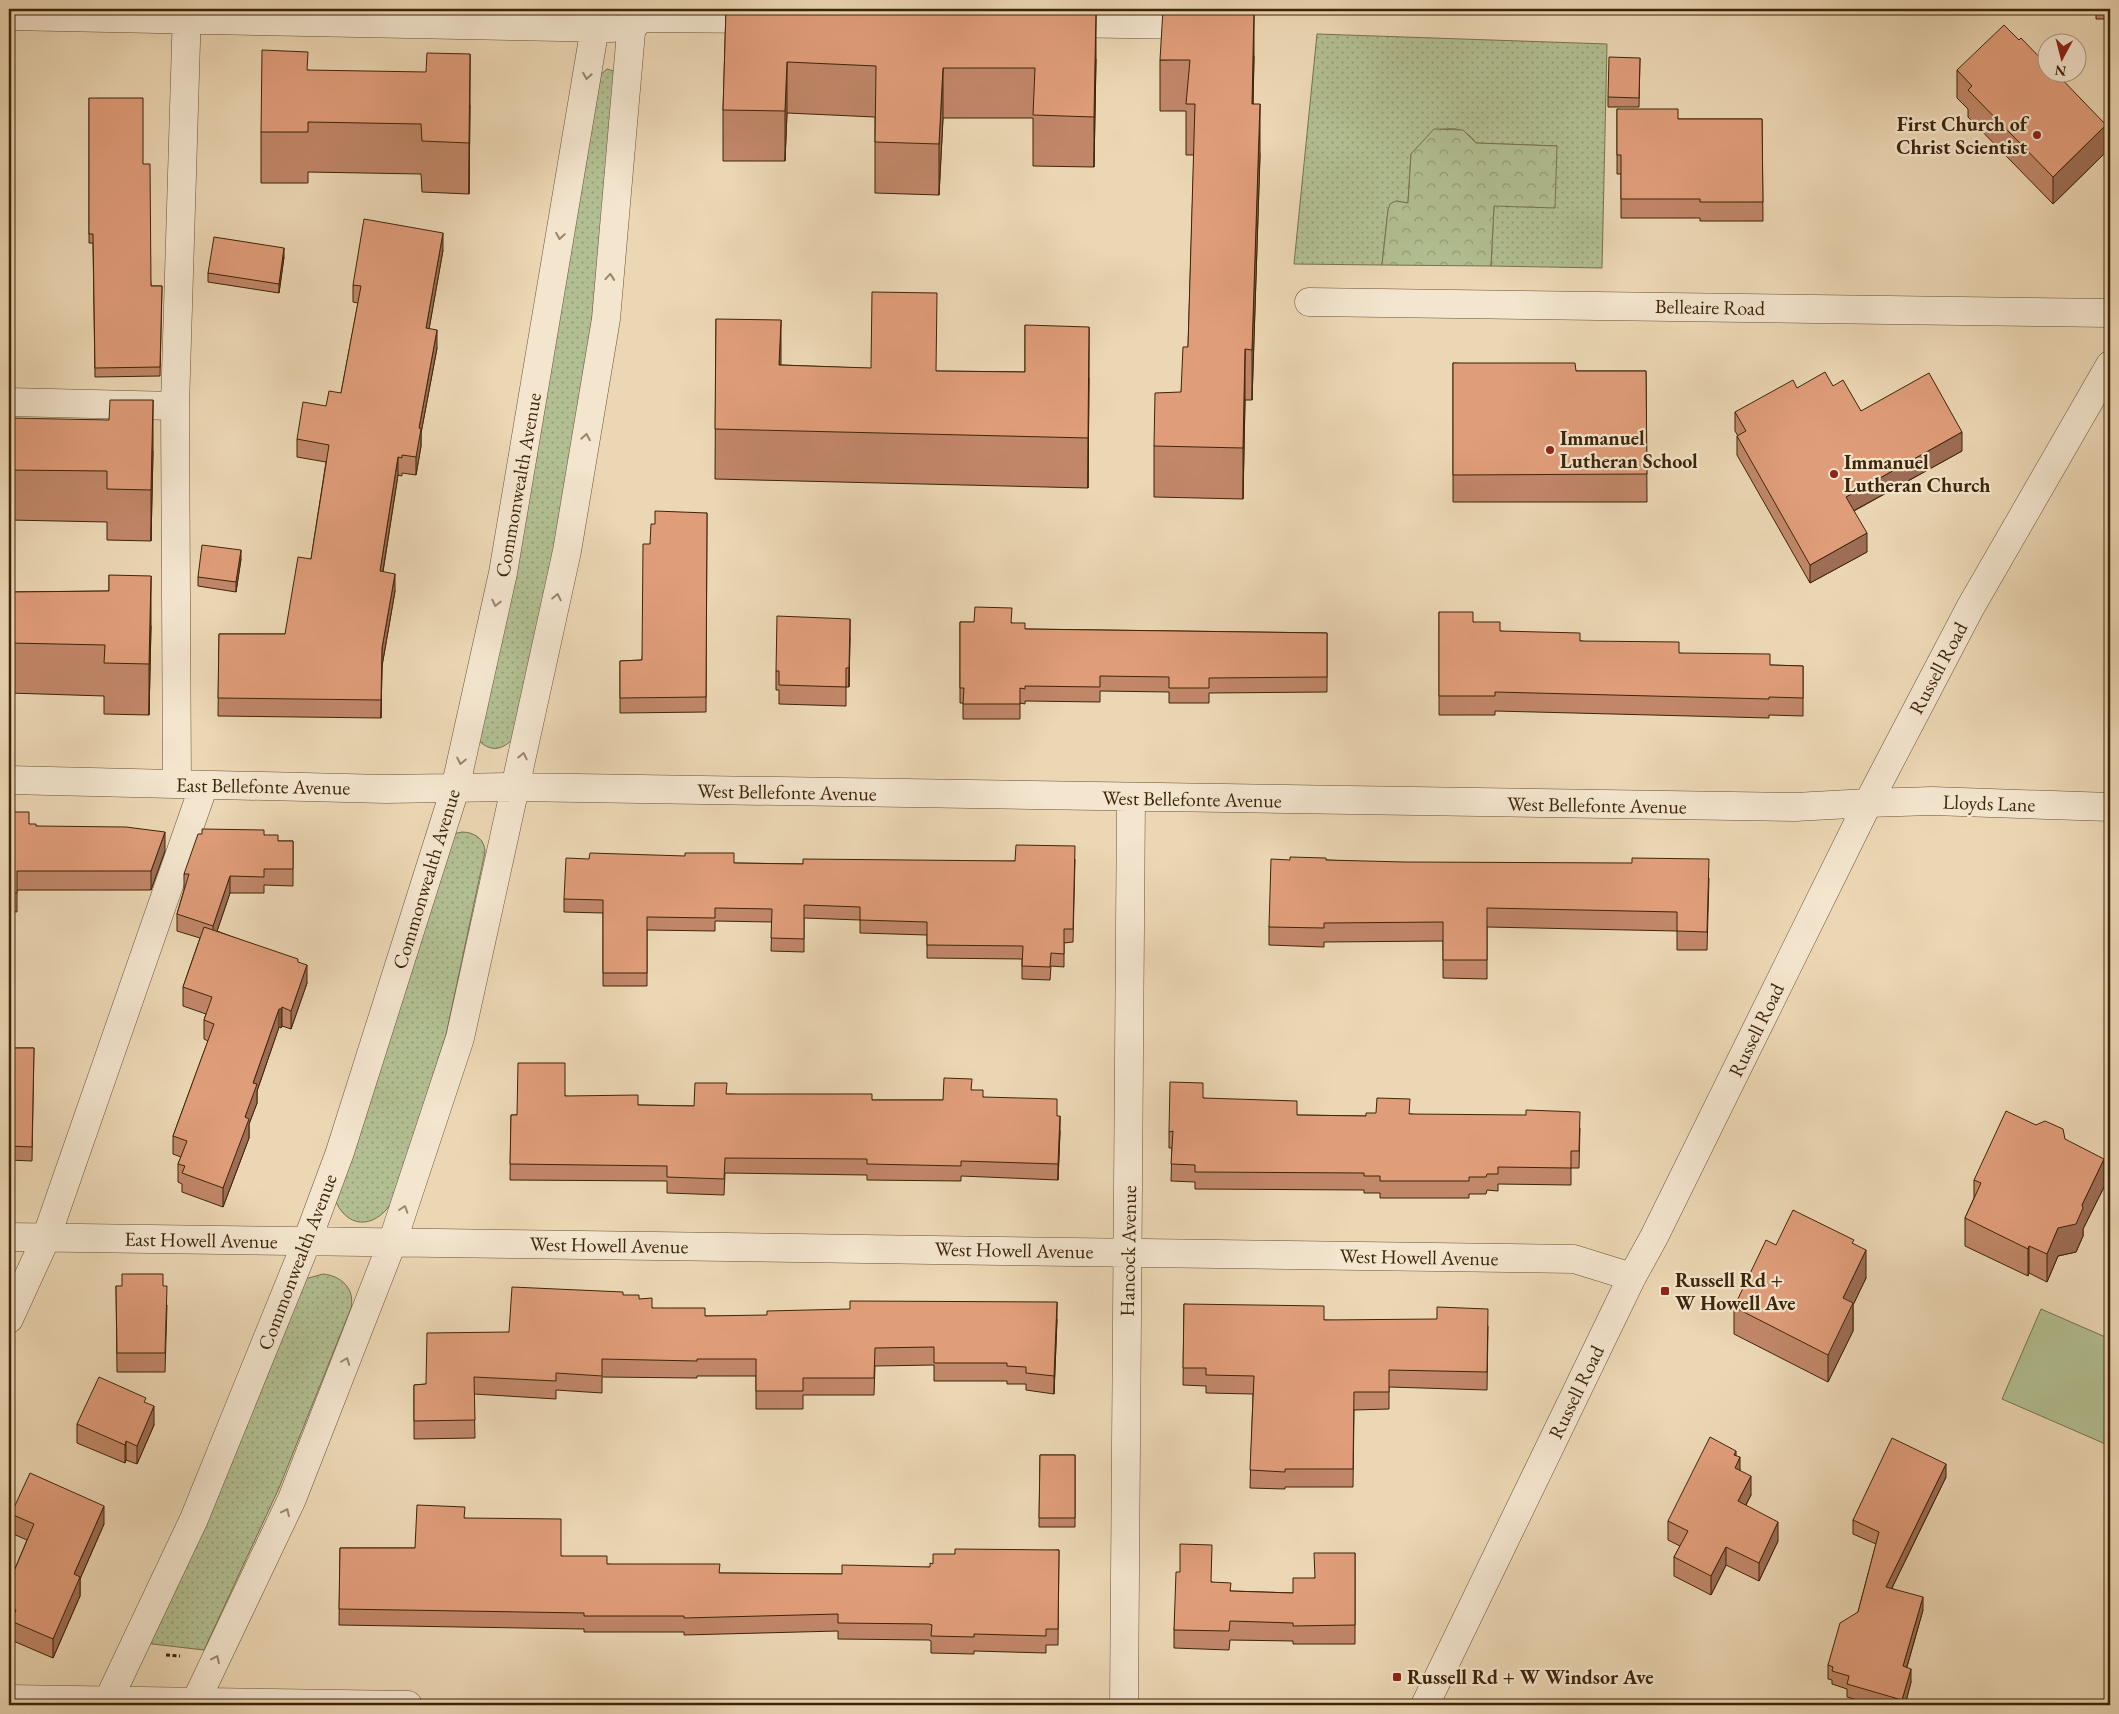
<svg xmlns="http://www.w3.org/2000/svg" width="2119" height="1714" viewBox="0 0 2119 1714" font-family="'EB Garamond',serif">
<defs>
<pattern id="grass-dots" width="8" height="8" patternUnits="userSpaceOnUse" patternTransform="scale(1.25)"><rect width="8" height="8" fill="#b2bf92"/><path d="M2 2h.1M6 6h.1" fill="none" stroke="#929b75" stroke-width="1.8" stroke-linecap="round"/></pattern>
<pattern id="park-crowns" width="20" height="18" patternUnits="userSpaceOnUse" patternTransform="scale(1.25)"><rect width="20" height="18" fill="#b2bf92"/><path d="M2 6a3 3 0 1 1 6 0M12 15a3 3 0 1 1 6 0" fill="none" stroke="#929b75"/></pattern>
</defs>
<rect width="100%" height="100%" fill="#ecd7b4"/>
<filter id="stains"><feTurbulence type="fractalNoise" baseFrequency=".004" numOctaves="4"/><feColorMatrix values="0 0 0 0 .2 0 0 0 0 .09 0 0 0 0 .02 0 0 0 .5 -.17"/></filter>
<radialGradient id="worn" r=".72"><stop offset=".6" stop-color="#630" stop-opacity="0"/><stop offset="1" stop-color="#630" stop-opacity=".3"/></radialGradient>
<path fill="url(#grass-dots)" stroke="#78724e" d="M1317,34L1607,44L1602,268L1491,266L1494,206L1557,146L1476,143C1463,126 1455,128 1434,130L1411,154L1408,203L1396,201L1388,210L1382,265L1294,264Z
M607,69L614,71L615,74L603,217L592,319L580,399L552,560L512,740C501,750 491,752 479,741L599,76Z
M462,832C474,832 485,839 485,852L446,1035L393,1200C379,1226 350,1232 336,1202L453,834Z
M323,1274C342,1276 355,1289 351,1308L279,1488L204,1650L144,1643L305,1279Z"/>
<path fill="url(#park-crowns)" stroke="#78724e" d="M1434,129L1463,130L1476,143L1557,146L1555,208L1494,206L1491,266L1382,265L1388,210L1390,204L1396,201L1408,203L1411,154Z"/>
<path fill="#b2bf92" stroke="#78724e" d="M2041,1309L2110,1339V1446L2002,1399Z"/>
<g fill="none" stroke-linecap="round" stroke-linejoin="round">
<defs>
<path id="minor" d="M9,16L612,28
M1059,23L1189,25
M632,28L640,19L645,18L763,19
M1309,302L2110,313
M9,402L175,406
M9,780L386,789L516,787L1795,807L1868,803L1932,801L2110,807
M177,784L175,406L187,9
M9,1237L1574,1259L1632,1277
M9,1319L46,1238L204,785
M9,1699L408,1705
M106,1705L194,1519L307,1241L340,1152L455,789L503,573L598,9
M194,1705L292,1499L392,1243L460,1038L567,551L606,319L633,9
M1124,1705L1131,798
M1425,1705L1632,1277L1654,1237L1868,803L1970,608L2110,365"/>
</defs>
<use href="#minor" stroke="#695234" stroke-width="29"/>
<path stroke="#3d2509" stroke-width="3" stroke-dasharray="4 2.5" stroke-linecap="butt" d="M166,1655L180,1656"/>
<use href="#minor" stroke="#f3e5ce" stroke-width="28"/>
</g>
<path fill="#c18769" stroke="#3d2509" d="M726,9L1096,59L1094,167L1033,166V118H943L939,195L875,193V117L787,113L785,161H723V110Z
M2096,9H2110V19H2096Z
M1254,56L1253,104L1260,155L1252,400H1245L1243,499L1154,497V446L1181,392L1188,347L1194,155H1186V111H1160V60Z
M1640,58L1639,107H1608V97Z
M308,70L470,105L469,194L422,192L421,174L308,172V183H261V132Z
M1957,70L2106,152L2053,204L1968,117V109L1957,98Z
M89,98L143,164L151,286H162L160,376L95,377L93,243H89Z
M1617,109L1678,119H1762L1763,221H1700V218H1621V174H1617Z
M443,250L429,329L437,348L421,433V446L416,475L402,473V476L398,475L383,572L395,591L382,666L381,718L218,716L219,634H285L311,559L326,462L297,457V439L326,406L341,393L358,303L353,302V285Z
M284,257L279,293L208,282V273Z
M716,319L781,365L937,371L1025,372V325L1089,378L1088,488L715,479Z
M1453,363L1576,371H1646L1647,502H1453Z
M1833,386L1861,411L1962,451L1854,511L1867,552L1810,583L1737,455V436H1738L1735,431V412L1797,388Z
M9,418L153,451L151,541L107,540V522L9,520Z
M707,513L706,712L620,713V661L642,660L650,544L655,524Z
M241,559L236,592L198,586V577Z
M109,575L151,626L149,715L104,714V696L9,693V592L109,591Z
M1439,612L1473,622L1500,631L1679,653L1770,665L1803,666V716L1769,715V718L1495,711V715H1439Z
M960,622L1012,623L1025,629L1327,633V692L1209,693V703H1169V692L1100,691V702L1025,701V704L1020,703V719H963V703H960Z
M850,637L849,687H846V706L779,704V690H776V671Z
M9,812L29,824L36,826L165,851L151,890H17V912L9,911Z
M264,835L278,841H293V886L264,885V893H230L217,931L298,962L307,983L291,1029L282,1026L281,1028L279,1027L257,1091V1103L249,1124V1138L223,1207L182,1192V1184L178,1182V1164L181,1157L173,1154V1136L208,1041L204,1039V1020L206,1014L183,1006V987L200,938L177,931V914L184,890V874Z
M1075,859L1073,942L1064,943V967L1051,966L1050,980L1022,979V959L927,958V935L860,933V920L804,918V952L771,951L772,922L715,921V931L647,930V986H603V913L564,912V899L734,863L803,864L1015,861Z
M1290,860H1326L1709,878L1707,950H1677V931L1487,927V979L1443,978V941L1324,942V947L1269,945V927Z
M9,1048H34L32,1161L9,1160Z
M972,1090L983,1097L1057,1116L1060,1132L1058,1180L961,1176V1181L867,1180V1175L725,1173L724,1195L667,1193V1181L510,1180L511,1115H517L565,1096L638,1105L694,1106L727,1094L872,1100H943Z
M1203,1098L1297,1115L1366,1116L1410,1114L1580,1128L1579,1168H1571V1185L1498,1184V1191L1487,1190L1486,1194H1469V1198H1380V1193H1364V1190L1195,1189V1182L1171,1181L1172,1148H1169V1132Z
M2065,1139L2104,1187L2083,1229V1236L2076,1252L2058,1256L2047,1282L2029,1273L2028,1276L1965,1246V1218L1974,1198V1180Z
M1854,1244L1866,1278L1853,1305V1331L1828,1382L1734,1334V1307L1776,1245Z
M116,1286L167,1305L165,1372H117Z
M623,1295L639,1299L652,1308L705,1316L1057,1319L1054,1394L1026,1390V1384H1007V1381H934V1365L875,1366L874,1395H803V1409H756V1376H697V1378L602,1377V1393L556,1390V1399L474,1394L475,1438L414,1439V1385L426,1384L509,1332Z
M1184,1304L1324,1320L1488,1326L1487,1390L1389,1387V1409L1354,1410L1353,1487H1285V1489L1250,1488L1253,1394L1206,1393V1386L1183,1385Z
M146,1403L154,1425L137,1464L126,1460L125,1463L77,1443V1424Z
M1040,1455H1075V1527H1039Z
M1736,1456L1740,1470L1751,1495L1746,1505L1778,1541L1759,1581L1726,1565L1711,1595L1674,1576V1557L1680,1546L1668,1540V1521Z
M1946,1477L1892,1588L1923,1610L1907,1667L1911,1682L1905,1705H1874L1847,1697V1689L1832,1684V1680L1828,1679V1665L1858,1612L1876,1544L1853,1534V1520Z
M11,1514L104,1524L80,1579V1596L53,1658L11,1640V1627L9,1626V1583L27,1540L11,1533Z
M465,1518L561,1556L607,1564L719,1573L842,1574L930,1567L933,1564L955,1554L1059,1550L1058,1645H1046V1653L974,1651V1654L931,1653V1641L929,1640L838,1639V1631L684,1635V1632H584V1629L339,1625L340,1548H415Z
M1355,1553V1644H1293V1641L1230,1640L1229,1650L1174,1648V1630L1180,1572L1212,1582L1231,1591L1293,1593L1314,1578Z"/>
<path fill="#9d6e55" stroke="#3d2509" d="M1096,9V59L1094,167V117Z
M1254,9V56L1252,154V104Z
M470,54V105L469,194V143Z
M787,62V113L785,161V111Z
M943,68V118L939,195V144Z
M1260,104V155L1252,400V350Z
M2106,125V152L2053,204V177Z
M443,233V250L426,346V328Z
M284,248V257L279,293V284Z
M781,320V371L779,365Z
M1089,327V378L1088,488V438Z
M437,330V348L421,433V446L416,475V457L419,428Z
M1245,349V400L1243,499V448Z
M153,400V451L151,541V490Z
M1962,432V451L1846,515V497Z
M398,457V475L380,589V571Z
M1867,533V552L1810,583V565Z
M241,550V559L236,592V582Z
M395,574V591L382,666L381,718L382,648Z
M151,576V626L149,715V664Z
M850,619V637L849,687V668Z
M165,832V851L151,890V871Z
M230,876V893L213,943V926Z
M307,965V983L291,1029V1011Z
M282,1007V1026L281,1028V1009Z
M279,1009V1027L257,1091V1103L249,1124V1138L223,1207V1188L245,1117L253,1083Z
M1060,1116V1132L1058,1180V1164Z
M2104,1159V1187L2083,1229V1236L2076,1252L2058,1256L2047,1282V1254L2058,1228L2082,1205Z
M2029,1246V1273L2028,1276V1249Z
M1866,1250V1278L1853,1305V1331L1828,1382V1355L1843,1298Z
M1057,1302V1319L1054,1394V1376Z
M154,1406V1425L137,1464V1446Z
M126,1441V1460L125,1463V1445Z
M1736,1451V1465L1740,1457V1476L1735,1487L1734,1455Z
M1946,1464V1477L1886,1600V1587Z
M1751,1476V1495L1738,1520V1501Z
M104,1506V1524L80,1579V1596L53,1658V1639L74,1574Z
M1778,1522V1541L1759,1581V1563Z
M1726,1547V1565L1711,1595V1576Z
M1923,1597V1610L1903,1680V1666Z
M1911,1669V1682L1905,1705H1902V1700Z"/>
<path fill="#e09d7a" stroke="#3d2509" d="M726,9H1096L1094,117L1033,115L1035,68H943L939,144L875,142L876,66L787,62L785,111L723,110Z
M1163,9H1254L1252,104H1260L1252,350L1245,349L1243,448L1154,446L1155,393L1181,392L1183,347H1188L1195,104H1186L1190,60H1160Z
M2004,25L2019,40L2021,38L2046,64V72H2055L2106,125L2053,177L1968,90L1972,86L1957,70Z
M262,50L308,52L307,70L426,72L427,53L470,54L469,143L422,141L421,124L308,122V132H261Z
M1609,57L1640,58L1639,98L1608,97Z
M89,98H143V164H150L151,286H162L160,367L95,368L93,234H89Z
M1617,109H1678V119H1762L1763,202H1700V199H1621V155H1617Z
M364,219L443,233L426,328L437,330L419,428L421,429L416,457L402,455V458L398,457L380,571L395,574L382,648L381,700L218,698L219,634H285L298,557L311,559L329,445L297,439L303,402L326,406L329,391L341,393L361,286L353,285Z
M214,237L284,248L279,284L208,273Z
M872,292L937,293L936,371L1025,372V325L1089,327L1088,438L715,429L716,319L781,320L779,365L871,368Z
M1453,363H1575L1576,371H1646L1647,474L1453,475Z
M1825,372L1833,386L1843,380L1861,411L1929,373L1962,432L1846,497L1867,533L1810,565L1737,436L1746,431L1735,412L1793,380L1797,388Z
M110,400H153L151,490L107,489V471L9,470V418L109,420Z
M655,511L707,513L706,697L620,698V661L642,660L643,544H650L651,524H655Z
M202,545L241,550L236,582L198,577Z
M109,575L151,576L149,664L104,663L105,645L9,643V592L109,591Z
M975,607L1012,608L1011,623H1025V629L1327,633V677L1209,678V688H1169V677L1100,676V687L1025,686V689L1020,688V704H963L964,688H960V622H974Z
M1439,612H1473V622H1500V631L1580,633V641L1679,642V653L1770,654V665L1803,666V698L1769,697V699L1495,692V696H1439Z
M777,616L850,619L849,668H846V687L779,685V671H776Z
M9,812H29V824H36V826L126,827L165,832L151,871H17V893H9Z
M202,829L264,830V835H278V841H293V869H264V877L230,876L213,926L177,914L189,874H184L198,834H202Z
M1016,845L1075,846L1073,929H1064V954L1051,953L1050,967L1022,966L1023,946L927,945V922L860,920V907L804,905V939L771,938L772,909L715,908V918L647,917V973H603V900L564,899L566,858L589,859L590,853L685,856V853H734V863L803,864V859L1015,861Z
M1290,857L1326,858V860L1405,862L1632,863V858L1709,859L1707,932L1677,931V912L1487,908V960H1443V922L1324,923V928L1269,927L1271,859L1290,860Z
M204,927L298,959V962L307,965L291,1011L282,1007L281,1009H279L253,1083L257,1084L245,1117L249,1119L223,1188L182,1173L185,1166L178,1164L187,1141L173,1136L214,1024L204,1020L212,997L183,987Z
M9,1048H34L32,1147L9,1146Z
M518,1063H565V1096L638,1095V1105L694,1106L695,1083H727L726,1094H872V1100H943L944,1078L972,1079L971,1090H983V1097L1057,1099V1116H1060L1058,1164L961,1161V1166L867,1164V1159L725,1158L724,1179L667,1177V1166L510,1164L511,1115H517Z
M1170,1082L1203,1083V1098L1297,1101V1115L1366,1116V1113H1376L1377,1098L1410,1099L1409,1114L1526,1115V1110L1580,1112L1579,1151H1571V1168L1498,1167V1174H1487L1486,1177H1469V1181H1380V1176H1364V1173L1195,1172V1165L1171,1164L1173,1131L1169,1132Z
M2006,1111L2036,1125L2045,1121L2063,1129L2065,1139L2104,1159L2082,1205L2083,1208L2076,1224L2058,1228L2047,1254L2029,1246L2028,1249L1965,1218L1981,1183L1974,1180Z
M1793,1210L1854,1240L1852,1243L1866,1250L1843,1298L1853,1303L1828,1355L1734,1307L1766,1240L1776,1245Z
M122,1274H163V1286H167L165,1353H117L116,1286H122Z
M512,1287L623,1292V1295H639V1299L652,1298V1308H705V1316L767,1315V1311L850,1309V1301L1057,1302L1054,1376L1026,1373V1367L1007,1366V1363H934V1347L875,1348L874,1378H803V1391H756V1359H697V1361L602,1359V1376L556,1373V1381L474,1377L475,1420L414,1421V1385L426,1384L427,1333L509,1332Z
M1184,1304L1324,1306V1320L1437,1319V1307L1488,1309L1487,1372L1389,1370V1392H1354L1353,1469H1285V1472L1250,1470L1254,1376L1206,1375V1368H1183Z
M99,1377L146,1398L144,1402L154,1406L137,1446L126,1441L125,1445L77,1424Z
M1710,1437L1736,1451L1734,1455L1740,1457L1735,1468L1751,1476L1738,1501L1778,1522L1759,1563L1726,1547L1711,1576L1674,1557L1688,1531L1668,1521Z
M1892,1438L1946,1464L1886,1587L1923,1597L1903,1666L1911,1669L1902,1700L1847,1684L1849,1676L1832,1671L1833,1667L1828,1665L1840,1623L1858,1612L1879,1532L1853,1520Z
M1040,1455H1075V1518H1039Z
M30,1473L104,1506L74,1574L80,1577L53,1639L11,1621L16,1610L9,1607V1583L34,1524L11,1514Z
M417,1505L465,1507L464,1518L561,1519V1556H607V1564H720L719,1573L842,1574V1565L930,1567V1563L933,1564V1554H955V1549L1059,1550L1058,1629H1046V1636L974,1634V1637L931,1636L932,1625L929,1624L838,1623V1614L684,1618V1616H584V1613L339,1609L340,1548H415Z
M1180,1544L1212,1545L1211,1582L1231,1583L1230,1591L1293,1593V1578H1315L1314,1553H1355V1625L1293,1626V1623L1230,1621L1229,1631L1174,1630L1176,1572H1180Z"/>
<defs><path id="oneway-chevron" d="M-2-3.5L2.5 0L-2 3.5" fill="none" stroke-width="1.6" stroke-linecap="round" stroke-linejoin="round" transform="scale(1.25)"/></defs>
<g stroke="#98856c">
<use href="#oneway-chevron" transform="translate(587 76) rotate(100)"/>
<use href="#oneway-chevron" transform="translate(560 236) rotate(99)"/>
<use href="#oneway-chevron" transform="translate(610 277) rotate(-85)"/>
<use href="#oneway-chevron" transform="translate(586 437) rotate(-80)"/>
<use href="#oneway-chevron" transform="translate(557 597) rotate(-78)"/>
<use href="#oneway-chevron" transform="translate(496 603) rotate(103)"/>
<use href="#oneway-chevron" transform="translate(523 756) rotate(-78)"/>
<use href="#oneway-chevron" transform="translate(461 761) rotate(102)"/>
<use href="#oneway-chevron" transform="translate(404 1209) rotate(-72)"/>
<use href="#oneway-chevron" transform="translate(346 1361) rotate(-69)"/>
<use href="#oneway-chevron" transform="translate(286 1512) rotate(-65)"/>
<use href="#oneway-chevron" transform="translate(216 1659) rotate(-65)"/>
</g>
<g fill="#8f2418" stroke="#f3e5ce" stroke-width="2">
<circle cx="2037" cy="135" r="5"/>
<circle cx="1550" cy="450" r="5"/>
<circle cx="1834" cy="474" r="5"/>
<rect x="1660" y="1286" width="10" height="10" rx="2.5"/>
<rect x="1392" y="1672" width="10" height="10" rx="2.5"/>
</g>
<g text-anchor="middle" stroke-width="4.5" stroke-linejoin="round" paint-order="stroke">
<g font-size="20" font-weight="bold" fill="#3d2509" stroke="#f3e5ce" text-anchor="start">
<text x="2027" y="131" text-anchor="end">First Church of<tspan x="2027" dy="23">Christ Scientist</tspan></text>
<text x="1560" y="445">Immanuel<tspan x="1560" dy="23">Lutheran School</tspan></text>
<text x="1844" y="469">Immanuel<tspan x="1844" dy="23">Lutheran Church</tspan></text>
<text x="1675" y="1287">Russell Rd +<tspan x="1675" dy="23">W Howell Ave</tspan></text>
<text x="1407" y="1684">Russell Rd + W Windsor Ave</text>
</g>
<g font-size="20" fill="#3d2509" stroke="#f3e5ce">
<text transform="translate(1710 307) rotate(1)" y="7">Belleaire Road</text>
<text transform="translate(518 485) rotate(-80)" y="7">Commonwealth Avenue</text>
<text transform="translate(1938 668) rotate(-62)" y="7">Russell Road</text>
<text transform="translate(263 786) rotate(1)" y="7">East Bellefonte Avenue</text>
<text transform="translate(787 792) rotate(1)" y="7">West Bellefonte Avenue</text>
<text transform="translate(1192 799) rotate(1)" y="7">West Bellefonte Avenue</text>
<text transform="translate(1989 803) rotate(2)" y="7">Lloyds Lane</text>
<text transform="translate(1597 805) rotate(1)" y="7">West Bellefonte Avenue</text>
<text transform="translate(426 879) rotate(-73)" y="7">Commonwealth Avenue</text>
<text transform="translate(1756 1030) rotate(-64)" y="7">Russell Road</text>
<text transform="translate(201 1240) rotate(1)" y="7">East Howell Avenue</text>
<text transform="translate(609 1245) rotate(1)" y="7">West Howell Avenue</text>
<text transform="translate(1014 1250) rotate(1)" y="7">West Howell Avenue</text>
<text transform="translate(1128 1251) rotate(-89)" y="7">Hancock Avenue</text>
<text transform="translate(1419 1257) rotate(1)" y="7">West Howell Avenue</text>
<text transform="translate(297 1262) rotate(-69)" y="7">Commonwealth Avenue</text>
<text transform="translate(1576 1392) rotate(-64)" y="7">Russell Road</text>
</g>
</g>
<rect width="2119" height="1714" fill="none" stroke="#ecd7b4" stroke-width="30"/>
<rect x="10" y="10" width="2099" height="1694" fill="none" stroke="#3d2509" stroke-width="2.5"/>
<rect x="15" y="15" width="2089" height="1684" fill="none" stroke="#3d2509"/>
<g transform="translate(2062 58) rotate(187)"><circle r="24" fill="#f3e5ce" stroke="#aa987f"/>
<path d="M0-4L9 19L0 12L-9 19Z" fill="#8f2418"/>
<text y="-8" font-size="14" font-weight="bold" text-anchor="middle" fill="#3d2509">N</text>
</g>
<rect width="100%" height="100%" filter="url(#stains)"/>
<rect width="100%" height="100%" fill="url(#worn)"/>
</svg>
